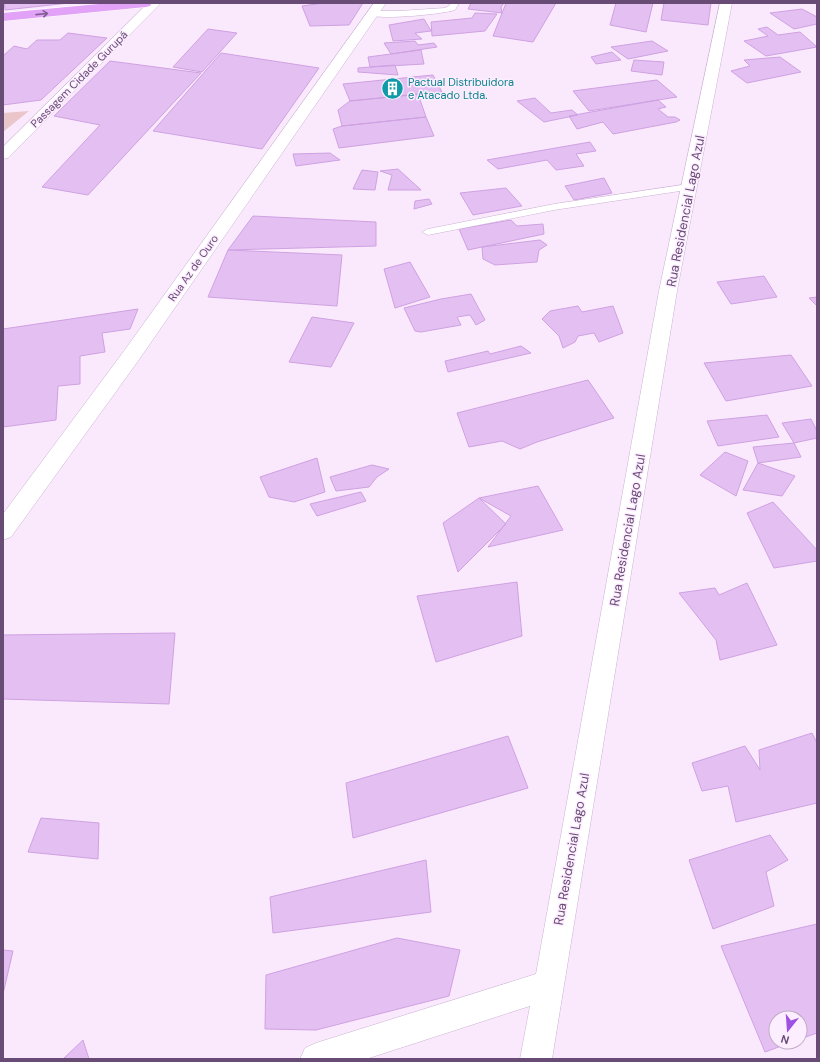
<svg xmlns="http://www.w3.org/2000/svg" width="820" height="1062" viewBox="0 0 820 1062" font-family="'DM Sans',sans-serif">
<rect width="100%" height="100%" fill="#fae8fc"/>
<path fill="#eac6ca" d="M29,111L3,132V113Z"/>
<path fill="#e3c0f1" stroke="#cfa1e3" d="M4,3H69L5,10Z
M323,3H363L349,25L310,26L302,6Z
M471,3H504L501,7L502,13L468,9Z
M506,3H556L533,42L493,36Z
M616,3H653L646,32L610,25Z
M664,3H711L708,25L661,20Z
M802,9L817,17V24L794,29L770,13Z
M475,13L497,14L485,31L432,36L431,22L472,18Z
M424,19L431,31L415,33L422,39L393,41L389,25Z
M767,27L778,35L800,32L817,47L766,56L744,41L768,36L758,29Z
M208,29L237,33L202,72L173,67Z
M68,33L107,38L41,100L3,105V56L14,46L27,49L37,40H60Z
M415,41L418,45L434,43L437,47L391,54L384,43Z
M652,41L668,51L628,59L611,47Z
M421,50L424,64L370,67L368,57Z
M612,52L621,60L596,64L591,57Z
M221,53L319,68L262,149L153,131Z
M780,57L801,72L747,83L731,71L750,66L744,60Z
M634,60L664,62L662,75L631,71Z
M110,61L201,73L88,195L42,187L100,125L54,116Z
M395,65L398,75L358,72V68Z
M433,75L442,92L350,101L343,84Z
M657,80L677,97L589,111L573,91Z
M418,94L426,117L342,126L338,110L350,101Z
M535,98L551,113L572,110L578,115L544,122L517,101Z
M658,100L666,107L658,109L668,117H675L680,120L676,122L613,134L603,122L577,129L569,116Z
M426,117L434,136L339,148L333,129L342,126Z
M590,142L596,151L576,154L584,166L556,170L547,160L498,169L487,160Z
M330,153L340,160L296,166L293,154Z
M398,169L420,189L421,190H388L392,175L380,171Z
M362,170L378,172L375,190L353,189Z
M604,178L612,193L574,200L565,186Z
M506,188L522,206L473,215L460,193Z
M429,199L432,204L414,209L415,201Z
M253,216L376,222V246L228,250Z
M511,220L517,226L543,224L544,234L468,250L459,229Z
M540,240L547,245L539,250L537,262L495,265L483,259L482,247Z
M228,250L342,255L337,306L208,297Z
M410,262L430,297L395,308L384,269Z
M764,276L777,297L731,304L717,282Z
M471,294L485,320L476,325L470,315L457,317L461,325L421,332L415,331L404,308L441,299Z
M817,297V306L809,298Z
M578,306L582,312L613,306L623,333L599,342L594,333L578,336L575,342L563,348L559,336L542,319L550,311Z
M138,309L130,329L102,333L105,352L80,356V384L58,386L56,420L3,427V329Z
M312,317L354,323L331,367L289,362Z
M521,346L531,353L448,372L445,361L488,351L490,354Z
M791,355L812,386L726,401L704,363Z
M588,380L614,418L537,442L520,449L502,441L469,447L457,413Z
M767,415L779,437L718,446L707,421Z
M811,419L817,431V438L794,443L782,423Z
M794,443L801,457L758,463L753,447Z
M725,452L748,461L736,496L700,475Z
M317,458L325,492L294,502L269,497L260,477Z
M758,463L795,476L782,496L743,490Z
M372,465L389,469L377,477L369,487L336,491L330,477Z
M538,486L563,530L488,547L511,516L479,498Z
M361,492L366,501L317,516L310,504Z
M479,498L506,524L458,572L443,523Z
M773,502L817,550V561L774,568L747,513Z
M517,582L522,636L436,662L417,596Z
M747,583L777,645L720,660L716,640L679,593L715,588L719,595Z
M175,633L169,704L3,699V635Z
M812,733L817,743V803L736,822L728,786L702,791L692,763L745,746L760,770L759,750Z
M508,736L528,788L353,838L346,783Z
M41,818L99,823L98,859L28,852Z
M770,835L788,860L766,872L774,906L713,929L689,860Z
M426,860L431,912L273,933L270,897Z
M817,924V1033L800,1039V1018H776V1042H792L765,1052L721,946Z
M397,938L460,950L449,996L316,1030L265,1029L266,975Z
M3,950L13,951L3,994Z
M83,1040L89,1059H63Z"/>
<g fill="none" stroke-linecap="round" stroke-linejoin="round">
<defs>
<path id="service" d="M451,3H459L455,10C443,14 375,21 368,14L372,11H399L445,8L449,6Z
M689,184L694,187L693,189L554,210L428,235L422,232L428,229L554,204Z"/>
<path id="minor" d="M148,3H161L8,158L3,159V147Z
M374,3H386L138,361L11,537L3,540V514L124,351Z
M720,3H732L677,291L552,1059H520L530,1006L366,1059H300L305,1048L316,1043L536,974L659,291Z"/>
<path id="trunk" d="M109,3H152L150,6L146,7L3,21V13Z"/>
</defs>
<use href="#service" stroke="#cbb3d3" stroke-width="1"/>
<use href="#minor" stroke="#cbb3d3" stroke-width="1"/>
<use href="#trunk" stroke="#fff" stroke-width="1"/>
<use href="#service" fill="#fff" fill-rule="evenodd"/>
<use href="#minor" fill="#fff" fill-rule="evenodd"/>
<use href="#trunk" fill="#e2a2f7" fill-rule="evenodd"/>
</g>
<defs><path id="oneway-shaft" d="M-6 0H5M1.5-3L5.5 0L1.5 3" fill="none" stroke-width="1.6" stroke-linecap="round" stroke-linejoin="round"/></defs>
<use stroke="#805d90" href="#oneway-shaft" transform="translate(42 14) rotate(-6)"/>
<defs>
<symbol id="building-disc" viewBox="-11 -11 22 22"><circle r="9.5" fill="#0f9aa8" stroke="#fdeeff"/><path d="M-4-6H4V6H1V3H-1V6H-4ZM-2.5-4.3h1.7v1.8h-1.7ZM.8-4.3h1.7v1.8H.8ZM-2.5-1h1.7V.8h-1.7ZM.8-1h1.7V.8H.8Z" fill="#fff"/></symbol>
</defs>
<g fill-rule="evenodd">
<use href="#building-disc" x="380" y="76" width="25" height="25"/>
</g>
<g text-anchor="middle" stroke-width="3" stroke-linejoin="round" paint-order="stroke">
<g font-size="11" fill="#684c76" stroke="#fdeeff">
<text transform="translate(79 79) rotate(-45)" y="4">Passagem Cidade Gurupá</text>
<text transform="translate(193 268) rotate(-55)" y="4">Rua Az de Ouro</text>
</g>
<g font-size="11" fill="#0d838f" stroke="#fdeeff" text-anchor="start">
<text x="408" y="86">Pactual Distribuidora<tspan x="408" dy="13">e Atacado Ltda.</tspan></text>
</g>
<g font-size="13" fill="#684c76" stroke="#fdeeff">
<text transform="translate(685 211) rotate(-79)" y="5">Rua Residencial Lago Azul</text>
<text transform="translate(627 530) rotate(-80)" y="5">Rua Residencial Lago Azul</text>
<text transform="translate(571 849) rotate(-80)" y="5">Rua Residencial Lago Azul</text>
</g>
</g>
<rect width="820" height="1062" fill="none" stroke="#684c76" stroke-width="8"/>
<g transform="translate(788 1030) rotate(197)"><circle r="19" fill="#fdeeff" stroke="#c1adc8"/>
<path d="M0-3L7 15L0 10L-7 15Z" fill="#9e50e3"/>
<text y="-6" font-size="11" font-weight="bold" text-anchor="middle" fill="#684c76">N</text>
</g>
</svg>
